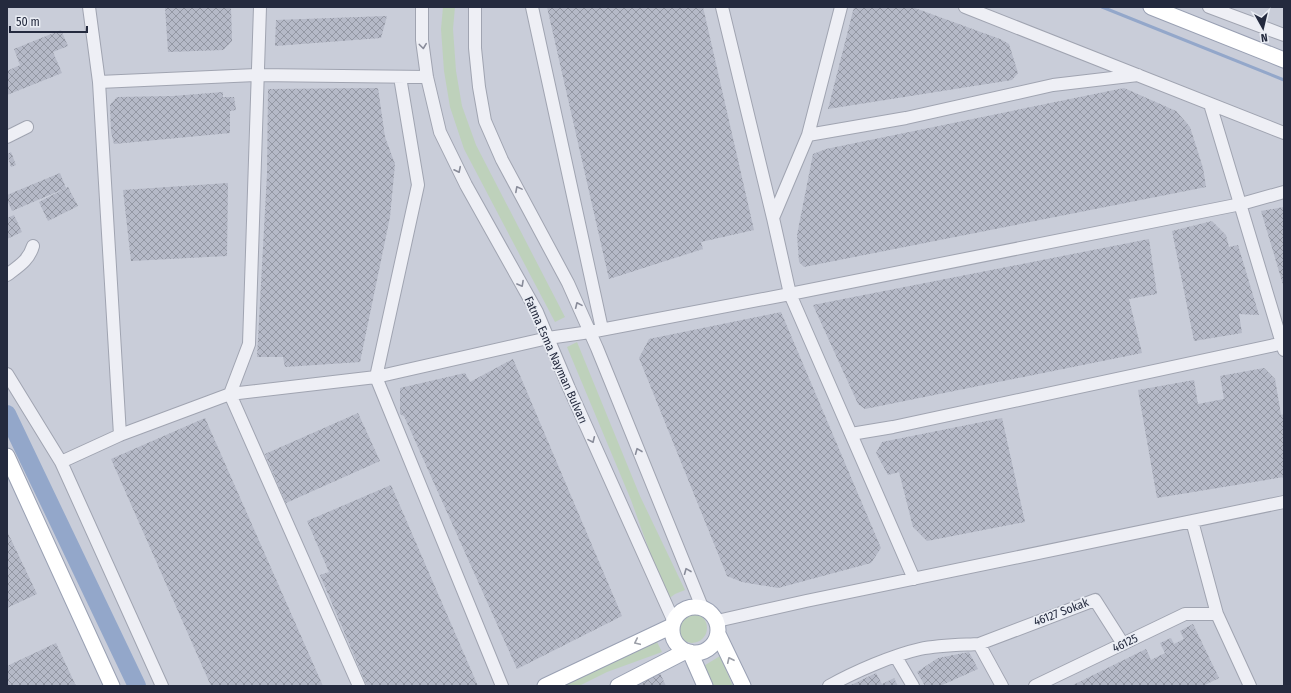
<svg xmlns="http://www.w3.org/2000/svg" width="1291" height="693" viewBox="0 0 1291 693" font-family="'Fira Sans Condensed',sans-serif">
<defs>
<pattern id="building-cross-hatch" width="8" height="8" patternUnits="userSpaceOnUse"><rect width="8" height="8" fill="#b5b9c7"/><path d="M0 0l8 8M0 8l8-8" fill="none" stroke="#9397a3"/></pattern>
</defs>
<rect width="100%" height="100%" fill="#dbdee7"/>
<path fill="#c9cdd9" d="M7,7H1284V686H7Z"/>
<path fill="#bed1bb" d="M443,7H455L453,29L456,71L462,106L476,145L565,317L555,322L464,149L450,107L444,71L441,29Z
M577,342L640,496L685,590L675,594L667,600L631,500L567,347Z
M677 628a15 15 0 1 1 30 0a15 15 0 1 1-30 0Z
M654,636L662,652L607,672L579,686H565Z
M720,656L733,686H714L702,667Z"/>
<g fill="none" stroke-linecap="round" stroke-linejoin="round">
<path stroke="#93a7ca" stroke-width="3" d="M1102,7L1284,80"/>
<path stroke="#93a7ca" stroke-width="18" d="M7,414L137,686"/>
</g>
<path fill="url(#building-cross-hatch)" d="M165,7H231L232,41L223,50L168,52Z
M547,7H703L754,230L701,242L703,249L609,279Z
M854,7H912L1000,39L1009,44L1018,73L1012,80L828,109Z
M387,16L381,38L275,46L276,20Z
M61,30L68,46L53,52L62,73L7,95V71L20,65L14,49Z
M378,88L385,137L395,164L390,217L360,362L285,367L283,357H257L267,174L268,89Z
M1124,88L1176,111L1190,127L1203,168L1206,187L804,267L799,262L797,235L813,154L826,149Z
M223,92V97H234L236,110L230,111V133L114,144L111,132L110,105L117,97L173,96Z
M11,152L16,165L11,167L7,154Z
M60,173L66,188L12,211L7,200V195Z
M228,183L227,256L131,261L123,190Z
M68,187L78,206L48,221L39,202Z
M1284,207V288L1261,211Z
M14,215L22,232L7,239V218Z
M1212,221L1226,235L1229,247L1238,245L1259,315L1239,314L1242,333L1194,341L1172,231Z
M1149,239L1157,294L1129,299L1142,353L865,409L858,404L813,305Z
M781,312L881,548L871,563L778,588L742,582L727,576L639,358L649,339Z
M513,359L622,616L517,669L404,416L400,414V388L465,373L470,382Z
M1264,368L1275,379L1281,415L1284,414V477L1157,498L1138,390L1194,380L1198,404L1224,399L1220,376Z
M358,413L380,461L286,503L265,454Z
M205,418L323,686H211L111,459Z
M1002,418L1025,522L927,541L913,527L899,472L888,475L876,453L882,442Z
M391,485L478,686H367L320,575L329,572L307,521Z
M7,531L37,594L7,608Z
M1193,624L1219,678L1203,686H1071L1146,649L1151,660L1165,653L1160,643L1171,638L1174,644L1184,639L1180,631Z
M56,643L76,686H7V666Z
M969,652L978,669L940,686H925L917,672L938,658Z
M660,673L666,686H634Z
M876,673L882,684L894,678L898,686H849Z"/>
<g fill="none" stroke-linecap="round" stroke-linejoin="round">
<defs>
<path id="minor" d="M89,7L99,82
M260,7L249,344L230,394L359,686
M422,7V40L427,77L440,132L466,185L537,312L569,388L674,622
M475,7V48L479,87L485,121L502,160L568,283L597,348L702,607
M532,7L602,329
M722,7L773,218
M965,7L1284,133
M1209,7L1284,35
M400,77L418,185L376,377L502,686
M1210,104L1284,350
M808,135L841,7
M7,137L27,127
M7,275C19,266 29,260 33,246
M7,374L61,462L162,686
M851,434L893,427L1284,343
M120,435L99,82L257,75L427,77
M61,462L120,435L230,394L376,377L548,338L590,332L790,294L1241,204L1284,192
M1192,521L1217,614L1250,686
M914,579L790,294L773,218L808,135L906,118L1053,85L1138,75
M717,621L806,601L1284,502
M979,644L1095,600L1123,644
M896,657L913,686
M829,686C854,672 893,655 920,649C939,645 960,645 979,644L1002,686
M1035,686L1185,614H1217"/>
<path id="major" d="M1151,7L1284,60
M7,456L112,686
M672 630a23 23 0 1 1 46 0a23 23 0 1 1-46 0Z
M718,634L743,686
M690,652L705,686
M545,686L672,626
M618,686L686,651"/>
</defs>
<use href="#minor" stroke="#a0a4b1" stroke-width="14"/>
<use href="#major" stroke="#99a0b3" stroke-width="17"/>
<use href="#minor" stroke="#eeeff5" stroke-width="12"/>
<use href="#major" stroke="#fff" stroke-width="15"/>
</g>
<defs><path id="oneway-chevron" d="M-2-3.5L2.5 0L-2 3.5" fill="none" stroke-width="1.6" stroke-linecap="round" stroke-linejoin="round"/></defs>
<g stroke="#898c9a">
<use href="#oneway-chevron" transform="translate(423 46) rotate(83)"/>
<use href="#oneway-chevron" transform="translate(458 170) rotate(64)"/>
<use href="#oneway-chevron" transform="translate(518 189) rotate(-118)"/>
<use href="#oneway-chevron" transform="translate(521 284) rotate(61)"/>
<use href="#oneway-chevron" transform="translate(578 305) rotate(-114)"/>
<use href="#oneway-chevron" transform="translate(592 440) rotate(66)"/>
<use href="#oneway-chevron" transform="translate(638 451) rotate(-112)"/>
<use href="#oneway-chevron" transform="translate(687 571) rotate(-112)"/>
</g>
<g stroke="#9c9fa8">
<use href="#oneway-chevron" transform="translate(637 642) rotate(155)"/>
<use href="#oneway-chevron" transform="translate(730 660) rotate(-115)"/>
</g>
<g text-anchor="middle" stroke-width="3.5" stroke-linejoin="round" paint-order="stroke">
<g font-size="12" fill="#242a3e" stroke="#eaedf4">
<text transform="translate(556 360) rotate(66)" y="4">Fatma Esma Nayman Bulvarı</text>
<text transform="translate(1061 612) rotate(-21)" y="4">46127 Sokak</text>
<text transform="translate(1125 643) rotate(-26)" y="4">46125</text>
</g>
</g>
<rect width="1291" height="693" fill="none" stroke="#242a3e" stroke-width="16"/>
<g transform="translate(1263 28) rotate(172)" stroke="#eaedf4" stroke-width="3" paint-order="stroke">
<path d="M0-3L7 15L0 10L-7 15Z" fill="#242a3e"/>
<text y="-6" font-size="11" font-weight="bold" text-anchor="middle" fill="#242a3e">N</text>
</g>
<path d="M10 26v6h77v-6" fill="none" stroke="#242a3e" stroke-width="2"/>
<text x="16" y="26" font-size="12" fill="#242a3e" stroke="#eaedf4" stroke-width="3" paint-order="stroke">50 m</text>
</svg>
